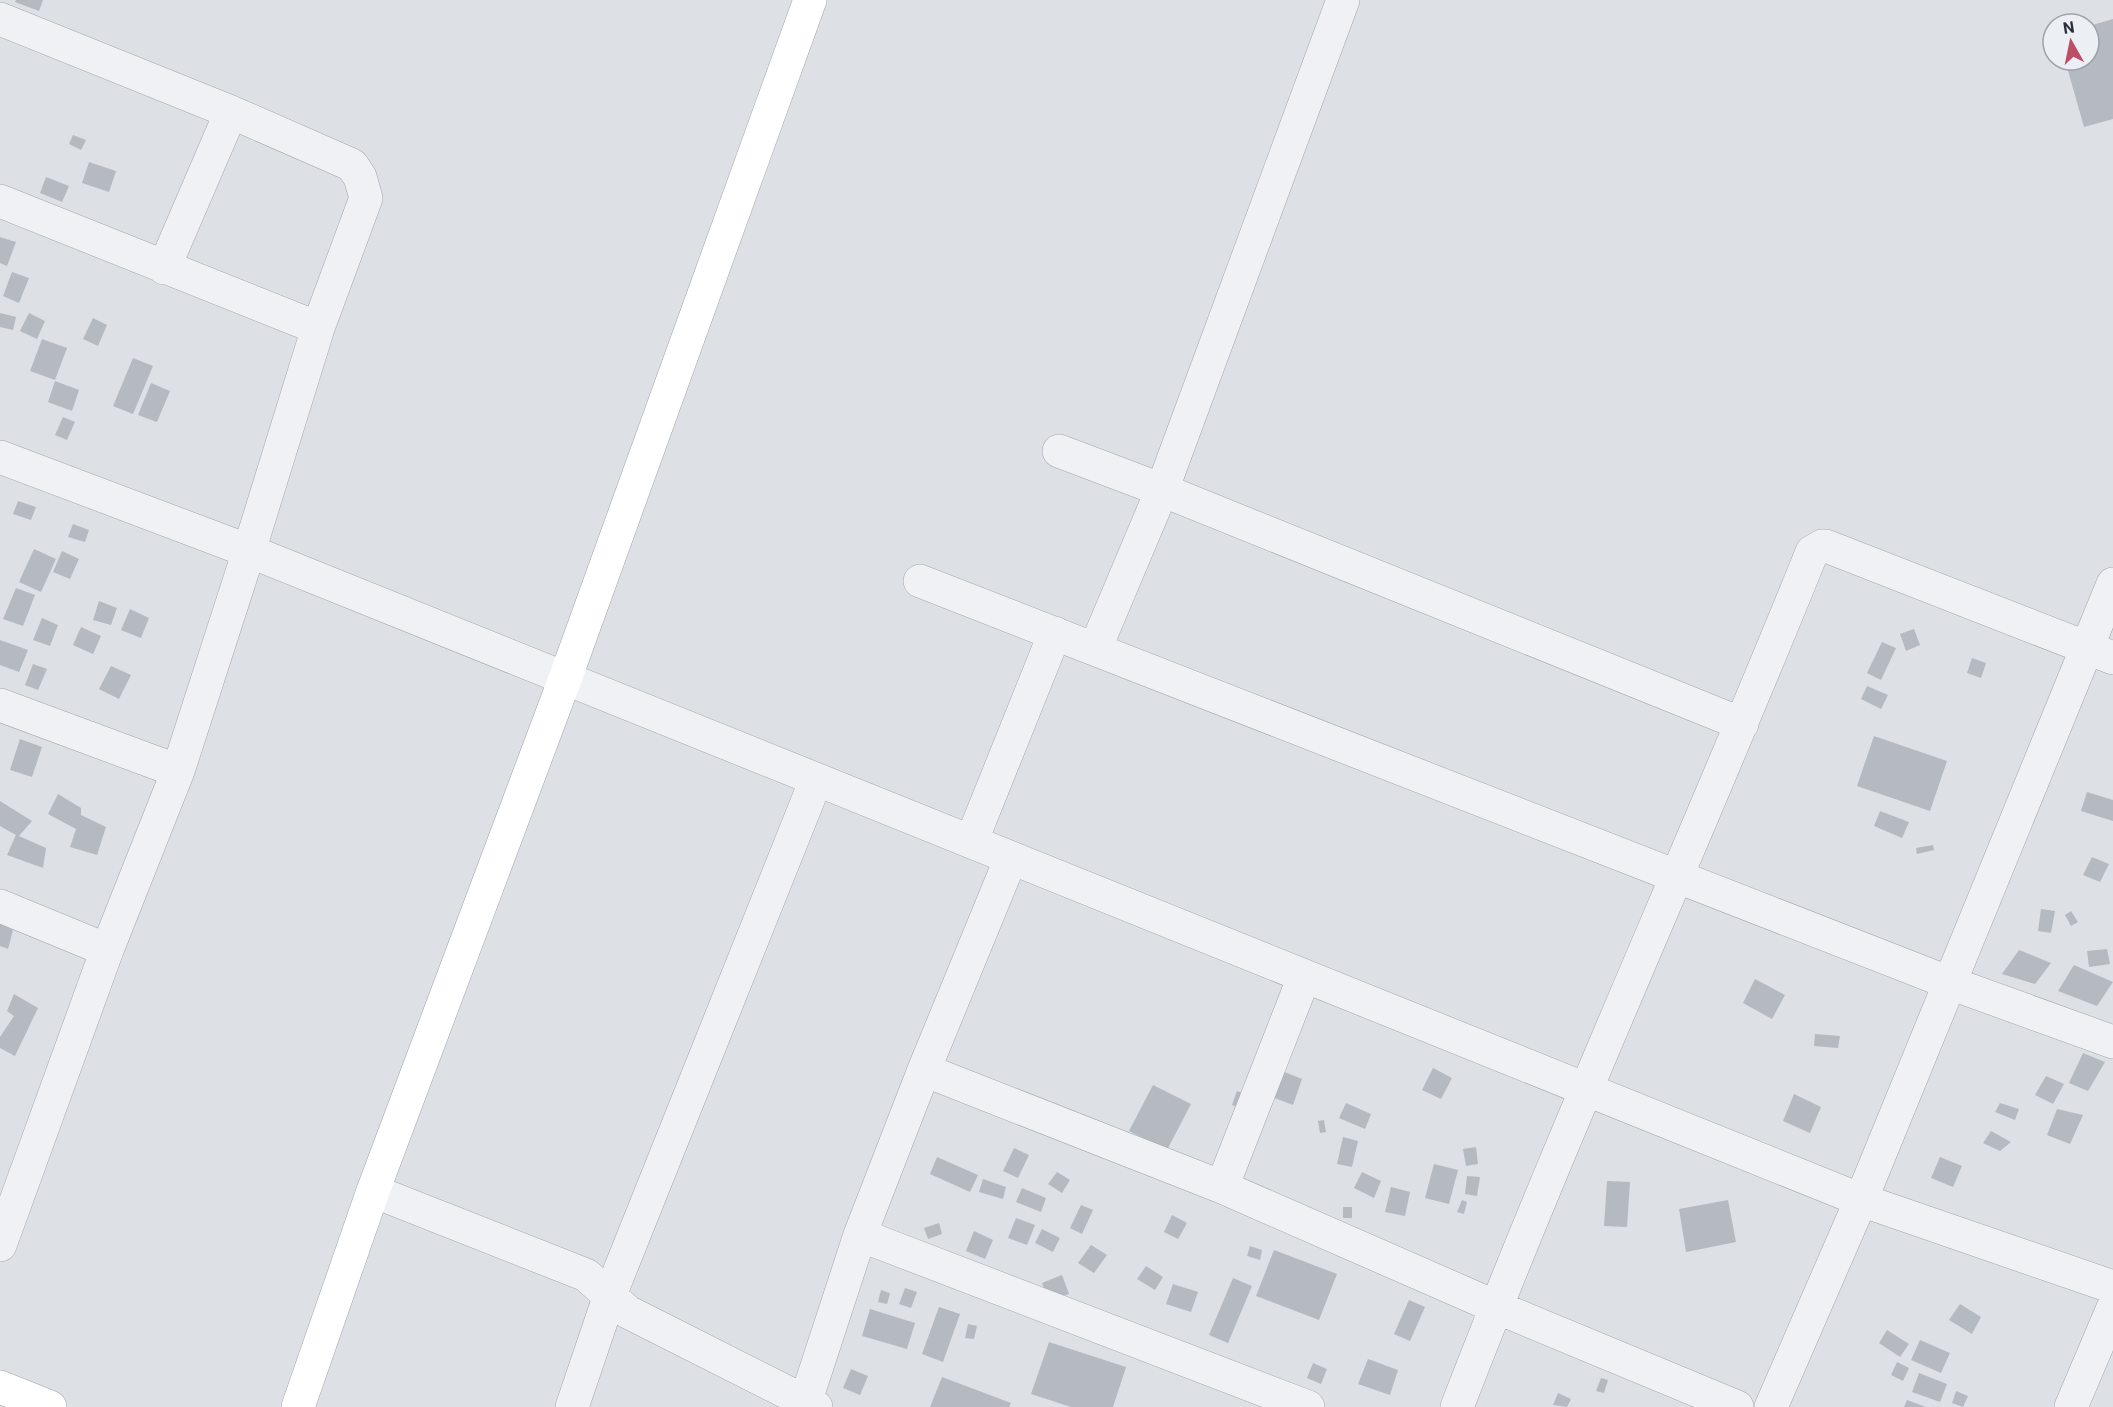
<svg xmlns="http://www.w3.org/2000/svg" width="2113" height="1407" viewBox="0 0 2113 1407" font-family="Roboto,sans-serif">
<rect width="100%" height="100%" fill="#dde0e5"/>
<path fill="#b5bac1" d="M16,0H43L39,11L15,2Z
M2113,19V119L2084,127L2065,60H2089V26Z
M73,135L86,140L81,150L69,144Z
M89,162L116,171L109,192L82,183Z
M46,177L69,186L62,202L40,193Z
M0,237L16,242L7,266L0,263Z
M12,272L29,278L19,303L3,296Z
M0,313L16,317L13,330L0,327Z
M29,313L45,321L37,339L20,331Z
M93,318L107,325L98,346L83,339Z
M42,339L67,348L55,380L30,371Z
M133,358L153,366L133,414L113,406Z
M55,381L79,390L72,411L48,402Z
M151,383L170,391L157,422L138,415Z
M63,417L75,422L67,440L55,435Z
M18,501L36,507L31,520L13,514Z
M73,524L89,530L85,542L68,537Z
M34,549L56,559L41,592L19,582Z
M62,551L79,559L70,579L53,572Z
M16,588L35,595L23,626L3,619Z
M99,601L117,608L111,625L93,620Z
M130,609L149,618L141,638L121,630Z
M42,618L58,625L50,646L33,640Z
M81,627L101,636L93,654L73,645Z
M1914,629L1920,645L1906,651L1900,634Z
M0,640L28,650L19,672L0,665Z
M1882,642L1896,648L1881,680L1867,673Z
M1972,658L1986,663L1981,678L1967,673Z
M33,664L47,669L38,690L25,685Z
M111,666L131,675L119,699L99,689Z
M1867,686L1888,695L1881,709L1861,699Z
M1874,736L1947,761L1930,811L1857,786Z
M20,739L42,747L32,777L10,770Z
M2087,792L2113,800V821L2081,811Z
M58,794L81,808V815L106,827L97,855L70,847L76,829L48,814Z
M0,801L32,821L19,836L46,848L43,868L7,855L16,835L0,826Z
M1880,811L1909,822L1902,838L1874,826Z
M1933,845L1934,850L1917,854L1916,848Z
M2092,857L2109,864L2100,882L2083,875Z
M2041,909L2055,911L2051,933L2038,931Z
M2071,911L2078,922L2071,926L2065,915Z
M0,924L13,930L8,949L0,946Z
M2107,949L2110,964L2089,967L2087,951Z
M2019,950L2051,963L2035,984L2002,974Z
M2074,965L2113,982L2097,1006L2058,991Z
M1755,979L1785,995L1772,1019L1743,1003Z
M14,994L38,1008L15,1056L0,1048V1037L14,1016L7,1011Z
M1815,1034L1840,1036L1838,1048L1814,1046Z
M2083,1053L2105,1062L2088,1091L2069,1083Z
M1433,1068L1452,1078L1441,1099L1422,1090Z
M1282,1071L1302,1079L1293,1105L1272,1097Z
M2046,1076L2064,1084L2053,1104L2035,1095Z
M1153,1085L1191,1104L1167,1150L1129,1131Z
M1237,1091L1252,1097L1247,1111L1232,1105Z
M1794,1094L1821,1107L1810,1133L1783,1121Z
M1346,1103L1371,1114L1365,1129L1339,1118Z
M2000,1103L2019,1109L2015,1120L1995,1112Z
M2057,1109L2083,1115L2070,1144L2047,1135Z
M1324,1120L1326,1132L1320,1133L1318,1121Z
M1991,1131L2011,1142L2000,1151L1983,1143Z
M1343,1137L1358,1141L1352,1167L1337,1164Z
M1476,1147L1478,1164L1466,1166L1463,1149Z
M1014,1148L1029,1155L1018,1178L1003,1171Z
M937,1157L978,1175L970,1192L930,1174Z
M1940,1157L1962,1166L1953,1187L1931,1178Z
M1434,1164L1458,1170L1449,1204L1425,1198Z
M1057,1172L1070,1180L1062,1193L1048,1184Z
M1362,1172L1381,1181L1374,1198L1354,1188Z
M1467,1176L1480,1177L1477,1196L1465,1194Z
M983,1179L1006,1187L1003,1199L979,1192Z
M1607,1181L1630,1182L1627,1227L1604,1226Z
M1391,1187L1410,1192L1405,1216L1385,1212Z
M1022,1188L1046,1198L1041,1212L1016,1202Z
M1462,1200L1467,1202L1464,1214L1457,1212Z
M1728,1200L1736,1242L1686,1252L1679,1209Z
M1081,1205L1093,1210L1082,1234L1070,1228Z
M1343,1207H1352V1218H1343Z
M1172,1215L1187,1223L1178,1239L1164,1232Z
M1016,1218L1035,1225L1027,1245L1008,1238Z
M939,1223L942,1234L928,1239L924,1228Z
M1042,1229L1060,1238L1053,1252L1035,1243Z
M974,1231L993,1240L985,1259L966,1251Z
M1091,1245L1107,1255L1094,1273L1078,1263Z
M1250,1246L1262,1250L1260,1260L1247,1256Z
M1274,1250L1337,1274L1319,1320L1256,1296Z
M1146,1266L1163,1277L1155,1290L1137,1279Z
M1062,1275L1069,1294L1049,1301L1042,1283Z
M1233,1278L1252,1286L1228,1343L1209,1335Z
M1173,1284L1198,1292L1191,1312L1166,1304Z
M905,1288L917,1292L911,1308L899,1304Z
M881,1290L890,1293L887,1304L878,1302Z
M1409,1300L1425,1307L1410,1341L1394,1334Z
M1960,1304L1981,1317L1972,1334L1949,1320Z
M939,1307L960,1314L943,1362L922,1354Z
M870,1309L915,1323L907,1349L862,1336Z
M968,1324L977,1326L974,1339L965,1338Z
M1887,1330L1909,1344L1900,1357L1879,1343Z
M1920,1340L1950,1353L1941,1373L1911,1360Z
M1049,1342L1126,1367L1113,1407H1071L1031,1394Z
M1368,1359L1398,1370L1390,1395L1358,1384Z
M1897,1362L1909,1368L1903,1381L1891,1375Z
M1313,1363L1327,1369L1321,1384L1307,1378Z
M851,1369L868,1376L860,1395L843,1388Z
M1919,1373L1947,1384L1940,1402L1912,1392Z
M942,1377L1011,1403L1009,1407H930Z
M1601,1378L1608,1380L1604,1393L1596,1391Z
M1956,1391L1968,1396L1963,1407L1952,1403Z
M1558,1393L1571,1399L1567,1407L1553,1405Z
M1907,1400L1926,1407H1904Z"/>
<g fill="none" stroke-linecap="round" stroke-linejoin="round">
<defs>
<path id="minor" d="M0,19L231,112L352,165L360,177L366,198L318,328L249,551L178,771L107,950L0,906
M0,201L318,328
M164,268L231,112
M1059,451L1162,490L1742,724
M0,457L249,551L1861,1200L2113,1287
M920,581L1950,983L2113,1042
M1095,649L1162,490L1343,0
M0,705L178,771
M971,842L1055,633
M924,1070L1222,1187L1496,1307L1737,1407
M1222,1187L1304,977
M373,1191L586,1275L628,1312L816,1407
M860,1235L1308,1407
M0,1245L107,950
M805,1403L860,1235L924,1070L1011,858
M572,1407L610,1295L816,780
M1457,1407C1568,1119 1697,838 1812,552L1822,546H1826L2113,658
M1771,1407L1861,1200L2113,584
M2071,1407L2113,1308"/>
<path id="primary" d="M0,1387L50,1407
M298,1407L373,1191L565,679L810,0"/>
</defs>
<use href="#minor" stroke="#a3a7ae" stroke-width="34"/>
<use href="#primary" stroke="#9ea5af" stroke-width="34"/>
<use href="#minor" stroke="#eff1f4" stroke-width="33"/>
<use href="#primary" stroke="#fff" stroke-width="33"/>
</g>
<g transform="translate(2071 42) rotate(351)"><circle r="28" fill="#eceff3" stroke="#9ea2a9" stroke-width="1.5"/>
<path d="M0-4.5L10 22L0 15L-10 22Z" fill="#bc4f66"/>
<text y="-9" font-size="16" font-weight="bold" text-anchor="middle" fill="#282f39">N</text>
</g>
</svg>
